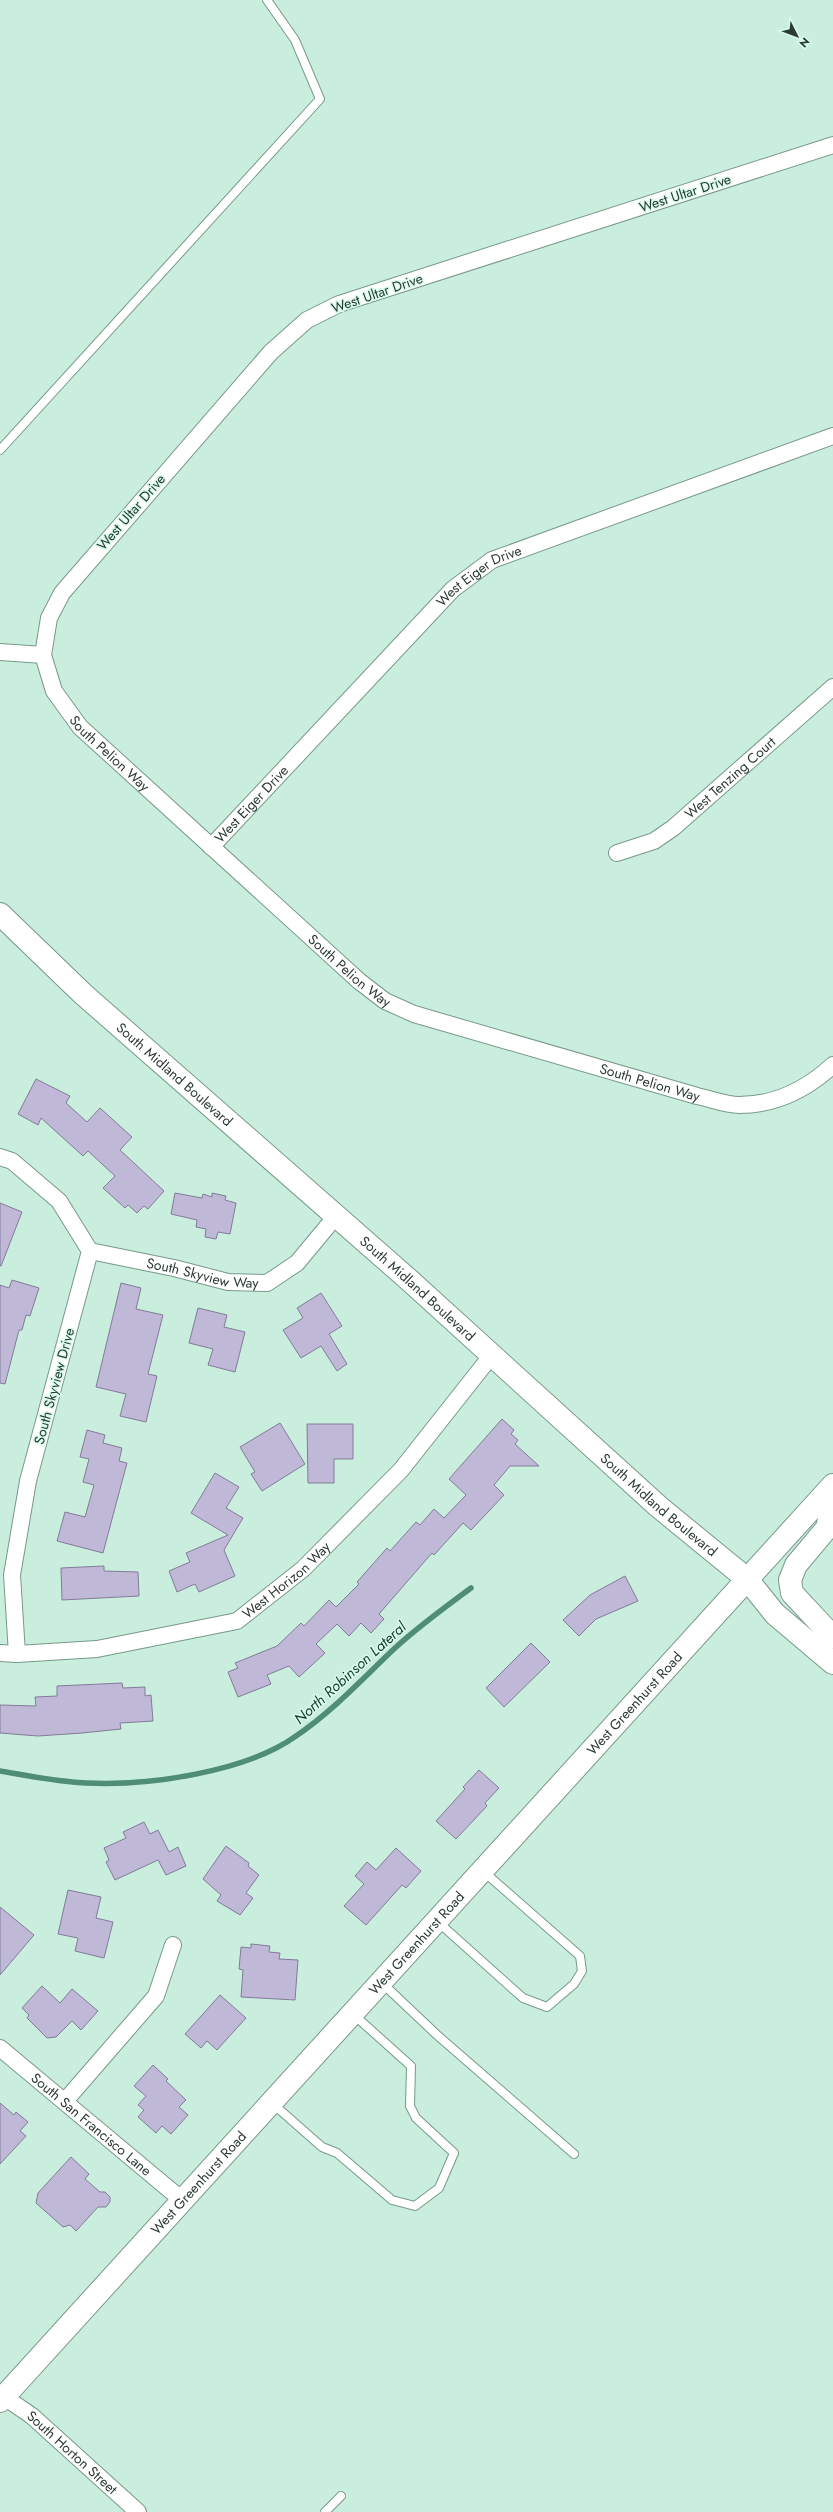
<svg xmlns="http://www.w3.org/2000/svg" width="833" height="2512" viewBox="0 0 833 2512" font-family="Jost,sans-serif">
<rect width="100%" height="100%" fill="#caeede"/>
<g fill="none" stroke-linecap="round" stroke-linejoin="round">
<path stroke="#4f8d74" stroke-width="5.5" d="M0,1771C29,1776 58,1782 87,1783C148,1786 246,1772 296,1736C333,1711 363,1678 395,1648C419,1626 445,1607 471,1588"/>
</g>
<path fill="#bfb8d6" stroke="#827b98" d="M36,1079L70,1096L66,1103L87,1122L100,1108L132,1137L120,1150L164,1191L148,1209L144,1206L137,1213L128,1205L125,1208L103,1188L115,1176L88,1151L83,1156L41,1118L38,1125L18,1114Z
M175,1193L202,1198L203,1194L212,1197V1193L226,1196L225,1200L236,1203L230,1234L218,1232L216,1239L205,1237L206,1229L196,1227L197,1220L171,1214Z
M0,1203L22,1212L1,1266H0Z
M12,1280L39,1288L30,1316L26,1315L22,1330H19L5,1384L0,1383V1285L9,1288Z
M121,1283L141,1288L136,1309L163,1315L148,1374L157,1376L146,1422L120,1416L126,1394L96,1387Z
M321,1293L342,1326L329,1334L347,1364L337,1371L321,1346L301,1358L283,1330L303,1318L297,1308Z
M198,1308L227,1315L224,1327L245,1332L235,1372L208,1365L213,1349L189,1343Z
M502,1419L514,1430L511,1434L518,1440L515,1444L539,1466H510L494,1485L504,1495L471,1530L463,1523L434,1555L432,1553L379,1614L384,1619L371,1633L361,1623L349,1636L337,1624L316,1644L325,1653L299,1677L289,1666L267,1675L271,1684L238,1697L228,1672L238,1668L235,1663L277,1646L301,1623L304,1626L329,1600L336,1607L359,1584L357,1582L387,1548L390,1551L416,1522L420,1525L434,1509L444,1518L466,1495L449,1479Z
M280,1423L305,1464L262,1491L251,1474L255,1472L240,1447Z
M307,1424H353V1459H334V1483H308Z
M87,1430L105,1435L103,1443L122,1448L119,1461L127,1463L103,1553L57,1541L65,1512L85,1517L94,1485L83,1482L89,1459L80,1457Z
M215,1473L239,1487L226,1508L243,1518L224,1550L235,1576L199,1592L195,1584L177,1592L169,1571L190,1562L186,1553L228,1535L191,1513Z
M104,1566V1571L138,1572L139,1596L62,1600L61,1568Z
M625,1576L638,1601L596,1619L579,1636L563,1620L590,1595Z
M531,1643L550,1662L504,1707L486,1688Z
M122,1683L123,1688L145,1687V1696L151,1695L153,1721L120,1723L121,1729L82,1733L38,1736L0,1733V1705L36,1706L35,1697L57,1696V1686Z
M479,1770L499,1788L485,1803L487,1806L456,1839L436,1821L465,1789L463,1787Z
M144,1822L150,1834L158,1830L169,1852L178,1847L186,1866L166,1875L158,1860L115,1880L106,1862L109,1860L104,1848L126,1838L123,1832Z
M226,1846L249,1863L248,1866L259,1875L246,1893L253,1898L240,1915L217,1901L221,1895L203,1879Z
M396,1848L421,1871L406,1888L402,1885L366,1925L344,1906L364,1884L355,1876L367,1862L376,1870Z
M68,1890L101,1897L96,1918L113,1922L104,1958L75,1951L78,1938L58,1934Z
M0,1907L34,1935L0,1975Z
M251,1944L270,1946L269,1952L280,1953L279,1959L298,1960L295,2000L241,1997L243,1970L239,1969L241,1947L251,1948Z
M42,1986L60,2003L72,1989L98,2011L81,2030L72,2021L56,2037L47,2038L27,2018L29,2015L22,2008Z
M220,1995L246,2018L217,2050L207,2041L201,2048L185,2034Z
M153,2065L168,2079L166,2081L186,2100L179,2107L188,2115L171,2134L162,2126L156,2133L138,2117L144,2110L138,2105L146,2096L134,2086Z
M0,2103L14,2115L16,2112L28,2122L20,2131L26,2136L0,2164Z
M71,2157L89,2174L85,2179L100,2192H105L110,2197V2202L106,2207H98L76,2231L70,2225L63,2227L36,2203L38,2193Z"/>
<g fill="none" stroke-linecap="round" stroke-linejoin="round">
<defs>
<path id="lane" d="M0,450L320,99L295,40L267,0
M438,1922L523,1998L547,2007L574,1984L582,1971L580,1956L483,1871
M381,1982L437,2035L574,2154
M272,2103L322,2147L337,2153L392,2200L415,2206L439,2188L454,2153L416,2118L410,2106L411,2066L353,2014
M325,2512L341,2496"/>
<g id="street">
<path id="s1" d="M833,145L339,304L307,320L271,352L62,593L49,618L43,655L54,691L80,727L359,981L385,1001L414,1014L697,1096C711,1099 726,1105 739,1105C776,1105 807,1089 833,1065"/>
<path d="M0,652L43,655"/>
<path id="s2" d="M211,847L453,589L492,560L833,436"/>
<path id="s3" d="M617,853L654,841L673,828L833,687"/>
<path d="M0,1157L12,1161L59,1201L90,1251L28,1481L12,1575L17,1654"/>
<path id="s4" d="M90,1251L174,1268L228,1282L267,1283L297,1263L336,1216"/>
<path id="s5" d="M0,1653L17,1654L97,1649L237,1621L303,1569L401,1470L491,1356"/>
<path id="s6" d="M0,2048L182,2200"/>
<path d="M65,2101L156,1996L173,1945"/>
<path id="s7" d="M0,2394L32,2416L138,2512"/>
</g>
<g id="secondary">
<path id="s8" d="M0,914L83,994L408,1279L659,1507L747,1579L775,1614L833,1663"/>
<path d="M833,1500L827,1528L796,1565L790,1580L792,1593L833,1637"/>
<path id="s9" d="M0,2401L833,1485"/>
</g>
</defs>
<use href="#lane" stroke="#78998a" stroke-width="10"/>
<use href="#street" stroke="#78998a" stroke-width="18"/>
<use href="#secondary" stroke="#78998a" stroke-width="24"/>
<use href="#lane" stroke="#fff" stroke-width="8"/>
<use href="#street" stroke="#fff" stroke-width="16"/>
<use href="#secondary" stroke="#fff" stroke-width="22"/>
</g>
<g text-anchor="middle" stroke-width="3" stroke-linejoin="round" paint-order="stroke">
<g font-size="14" fill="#2d3b35" stroke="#d7fceb">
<text transform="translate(685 193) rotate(-18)" y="5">West Ultar Drive</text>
<text transform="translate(377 293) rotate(-19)" y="5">West Ultar Drive</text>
<text transform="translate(131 512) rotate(-49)" y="5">West Ultar Drive</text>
<text dy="5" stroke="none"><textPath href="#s2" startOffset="383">West Eiger Drive</textPath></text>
<text dy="5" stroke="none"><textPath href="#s1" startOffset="1109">South Pelion Way</textPath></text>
<text dy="5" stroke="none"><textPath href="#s3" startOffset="138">West Tenzing Court</textPath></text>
<text dy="5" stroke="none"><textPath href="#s2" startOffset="59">West Eiger Drive</textPath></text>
<text dy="5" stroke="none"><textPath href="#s1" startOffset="1433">South Pelion Way</textPath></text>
<text dy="5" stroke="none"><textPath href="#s8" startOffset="237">South Midland Boulevard</textPath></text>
<text dy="5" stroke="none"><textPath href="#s1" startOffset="1757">South Pelion Way</textPath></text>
<text dy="5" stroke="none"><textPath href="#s4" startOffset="115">South Skyview Way</textPath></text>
<text dy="5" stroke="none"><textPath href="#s8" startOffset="561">South Midland Boulevard</textPath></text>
<text transform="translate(54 1386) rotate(-75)" y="5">South Skyview Drive</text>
<text dy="5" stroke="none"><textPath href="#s8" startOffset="885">South Midland Boulevard</textPath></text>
<text dy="5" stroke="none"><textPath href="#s5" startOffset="304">West Horizon Way</textPath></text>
<text dy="5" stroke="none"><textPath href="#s9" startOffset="943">West Greenhurst Road</textPath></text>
<text dy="5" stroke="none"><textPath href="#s9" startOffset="619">West Greenhurst Road</textPath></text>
<text dy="5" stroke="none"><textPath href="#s6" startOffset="119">South San Francisco Lane</textPath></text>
<text dy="5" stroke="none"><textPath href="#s9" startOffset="295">West Greenhurst Road</textPath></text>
<text dy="5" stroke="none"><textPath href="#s7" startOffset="93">South Horton Street</textPath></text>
</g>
<g font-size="15" font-style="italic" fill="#163b2d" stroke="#d7fceb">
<text transform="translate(350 1673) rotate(-42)" y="5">North Robinson Lateral</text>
</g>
</g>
<g transform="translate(797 36) rotate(132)" stroke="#d7fceb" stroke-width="3" paint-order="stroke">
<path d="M0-3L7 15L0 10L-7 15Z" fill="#2d3b35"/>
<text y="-6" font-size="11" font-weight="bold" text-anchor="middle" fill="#2d3b35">N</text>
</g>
</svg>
